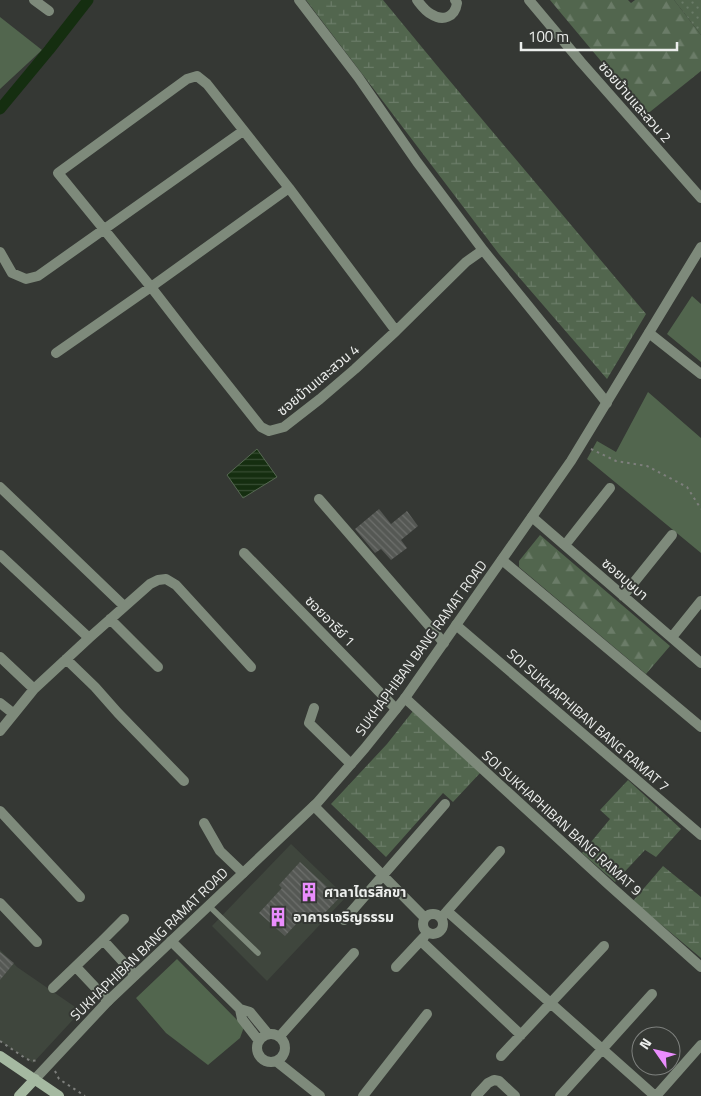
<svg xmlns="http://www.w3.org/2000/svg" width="701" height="1096" viewBox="0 0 701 1096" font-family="'Titillium Web','Noto Sans Thai',sans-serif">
<defs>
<pattern id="forest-firs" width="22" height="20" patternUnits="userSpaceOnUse" patternTransform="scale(1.25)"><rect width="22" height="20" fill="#52664e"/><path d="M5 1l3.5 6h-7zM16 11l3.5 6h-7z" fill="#6b7c68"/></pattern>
<pattern id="wetland-marsh" width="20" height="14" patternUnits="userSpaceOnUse" patternTransform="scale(1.25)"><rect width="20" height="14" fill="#52664e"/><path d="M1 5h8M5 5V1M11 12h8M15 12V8" fill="none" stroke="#6b7c68"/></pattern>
<pattern id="garden-dots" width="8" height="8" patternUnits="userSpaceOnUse" patternTransform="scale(1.25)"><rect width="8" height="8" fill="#52664e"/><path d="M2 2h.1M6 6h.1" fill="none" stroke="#6b7c68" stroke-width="1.8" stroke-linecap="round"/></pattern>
<pattern id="water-rules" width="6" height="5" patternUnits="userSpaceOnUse" patternTransform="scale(1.25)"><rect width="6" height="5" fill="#152e10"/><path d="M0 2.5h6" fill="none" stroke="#374d33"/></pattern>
<pattern id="building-back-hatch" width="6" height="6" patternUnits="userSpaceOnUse" patternTransform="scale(1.25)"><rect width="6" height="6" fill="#555854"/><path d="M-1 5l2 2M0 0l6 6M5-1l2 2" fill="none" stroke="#6e706d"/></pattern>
</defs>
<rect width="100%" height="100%" fill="#353834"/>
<path fill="#3f463d" d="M291,844L346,897L267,981L212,926Z
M0,950L17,967L81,1011L33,1063L0,1041Z"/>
<path fill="#52664e" d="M0,17L42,50L0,89Z
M692,296L701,304V362L667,334Z
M648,392L701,438V553L587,459L597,441L616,452Z
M177,959L244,1027L240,1038L208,1065L166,1033L136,998Z"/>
<path fill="url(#forest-firs)" d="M550,0H628L631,3L635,0H674L701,35V71L646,115Z
M540,535L670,646L646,674L519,567V561Z"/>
<path fill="url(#wetland-marsh)" d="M306,0H383L439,68L646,314L607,379L499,254Z
M413,711L481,772L453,802L443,793L386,857L331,804L387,744Z
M628,780L681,829L656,857L645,850L615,882L582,853L610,819L600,810Z
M663,866L701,897V958L633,901Z"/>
<path fill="url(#garden-dots)" d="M674,0H701V35Z"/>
<path fill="url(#water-rules)" stroke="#566852" d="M257,449L277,477L243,498L227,475Z"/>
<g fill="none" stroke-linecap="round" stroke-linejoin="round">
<path stroke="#152e10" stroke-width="11" d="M0,109L49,50L88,0"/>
</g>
<path fill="url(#building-back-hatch)" d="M379,509L391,524L407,511L418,526L401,540L407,548L391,560L381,549L375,553L355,529Z
M300,862L339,898L317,921L307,912L285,936L259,913L282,888L279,885Z
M0,952L14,963L0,980Z"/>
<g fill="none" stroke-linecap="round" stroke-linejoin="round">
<path stroke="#7d7f7c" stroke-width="2" stroke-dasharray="2.5 4" stroke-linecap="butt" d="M591,449L616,461L647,466L687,487L701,509
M0,1041L25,1058L31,1061L39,1060
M55,1071L59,1079L85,1096"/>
<path stroke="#7e8a7b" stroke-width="5.5" d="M209,906L258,953"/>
<path stroke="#7e8a7b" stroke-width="10" d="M34,0L49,11
M299,0L358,77L417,162L483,250
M417,0C421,5 425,11 431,14C443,22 455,17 457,3L455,0
M529,0L581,62L701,198
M0,252L12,273L26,279L38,276L243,131
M396,331L289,188L207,84L197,76L187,79L58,173L151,287L192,340L261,427L269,431L284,427L320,399L355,369L396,331L466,262L483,250L607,403
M649,333L701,374
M56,353L151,287L289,188
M0,487L124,606
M319,499L444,643
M532,517L701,663
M565,545L610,488
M244,553L396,709
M0,555L89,638
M502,560L701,727
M623,596L672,535
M110,619L158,667
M456,625L701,835
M672,637L701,601
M0,657L34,689
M66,659L95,687L118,713L184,781
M405,698L608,884L701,967
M0,703L14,714
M314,708L309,723L351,764
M0,731L34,689L89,638L150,584L158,580L166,579L176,585L251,667
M314,806L425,918
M0,811L80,897
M204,823L220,851L243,873
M0,903L37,942
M447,911L655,1096
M423 924a10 10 0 1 1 20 0a10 10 0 1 1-20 0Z
M441,918L500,851
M344,920L445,804
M103,940L135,975
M171,941L240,1009L250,1012L268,1034
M421,941L521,1035
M76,967L108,1001
M396,967L424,937
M53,988L103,940L124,919
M240,1009L242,1019L259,1041
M257 1048a14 14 0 1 1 28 0a14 14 0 1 1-28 0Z
M280,1036L354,953
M501,1056L604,946
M276,1061L320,1096
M363,1096L427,1014
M476,1096L488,1083L494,1080L499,1081L515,1096
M560,1096L652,994
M656,1096L701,1045"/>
<path stroke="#7e8a7b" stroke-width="10" d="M35,1079L108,1001L317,803L365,748L405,698L571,461L701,247"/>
<path stroke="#a5b9a1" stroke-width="10" d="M0,1056L59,1096
M19,1096L35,1079"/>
</g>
<defs>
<symbol id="building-bare" viewBox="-9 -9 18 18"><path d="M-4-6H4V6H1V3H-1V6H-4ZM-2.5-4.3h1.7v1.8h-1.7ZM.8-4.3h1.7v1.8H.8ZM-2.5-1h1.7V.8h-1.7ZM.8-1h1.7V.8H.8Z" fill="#ea8dfd" stroke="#353834" stroke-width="2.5" paint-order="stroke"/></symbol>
</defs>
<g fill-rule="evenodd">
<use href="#building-bare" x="295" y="878" width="28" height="28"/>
<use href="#building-bare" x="264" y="903" width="28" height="28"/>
</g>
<g text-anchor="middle" stroke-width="4" stroke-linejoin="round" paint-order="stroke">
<g font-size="14" fill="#eceeec" stroke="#353834">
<text transform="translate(635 102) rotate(49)" y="5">ซอยบ้านและสวน 2</text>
<text transform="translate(318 380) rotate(-40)" y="5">ซอยบ้านและสวน 4</text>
<text transform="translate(625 579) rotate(41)" y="5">ซอยบุษบา</text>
<text transform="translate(330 621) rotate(46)" y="5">ซอยอารีย์ 1</text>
<text transform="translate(421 648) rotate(-54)" y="5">SUKHAPHIBAN BANG RAMAT ROAD</text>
<text transform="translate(588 720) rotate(41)" y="5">SOI SUKHAPHIBAN BANG RAMAT 7</text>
<text transform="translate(562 823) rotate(42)" y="5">SOI SUKHAPHIBAN BANG RAMAT 9</text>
<text transform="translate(149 944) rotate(-44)" y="5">SUKHAPHIBAN BANG RAMAT ROAD</text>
</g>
<g font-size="14" font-weight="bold" fill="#eceeec" stroke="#353834" text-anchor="start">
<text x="324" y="897">ศาลาไตรสิกขา</text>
<text x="293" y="922">อาคารเจริญธรรม</text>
</g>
</g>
<g transform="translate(656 1051) rotate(304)"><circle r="24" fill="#353834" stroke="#7e817e"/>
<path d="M0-4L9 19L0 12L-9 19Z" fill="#ea8dfd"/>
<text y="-8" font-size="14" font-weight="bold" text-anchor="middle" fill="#eceeec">N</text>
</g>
<path d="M521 42v8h156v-8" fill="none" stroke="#eceeec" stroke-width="2.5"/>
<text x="528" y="42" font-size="15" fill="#eceeec" stroke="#353834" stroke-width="4" paint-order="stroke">100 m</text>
</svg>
